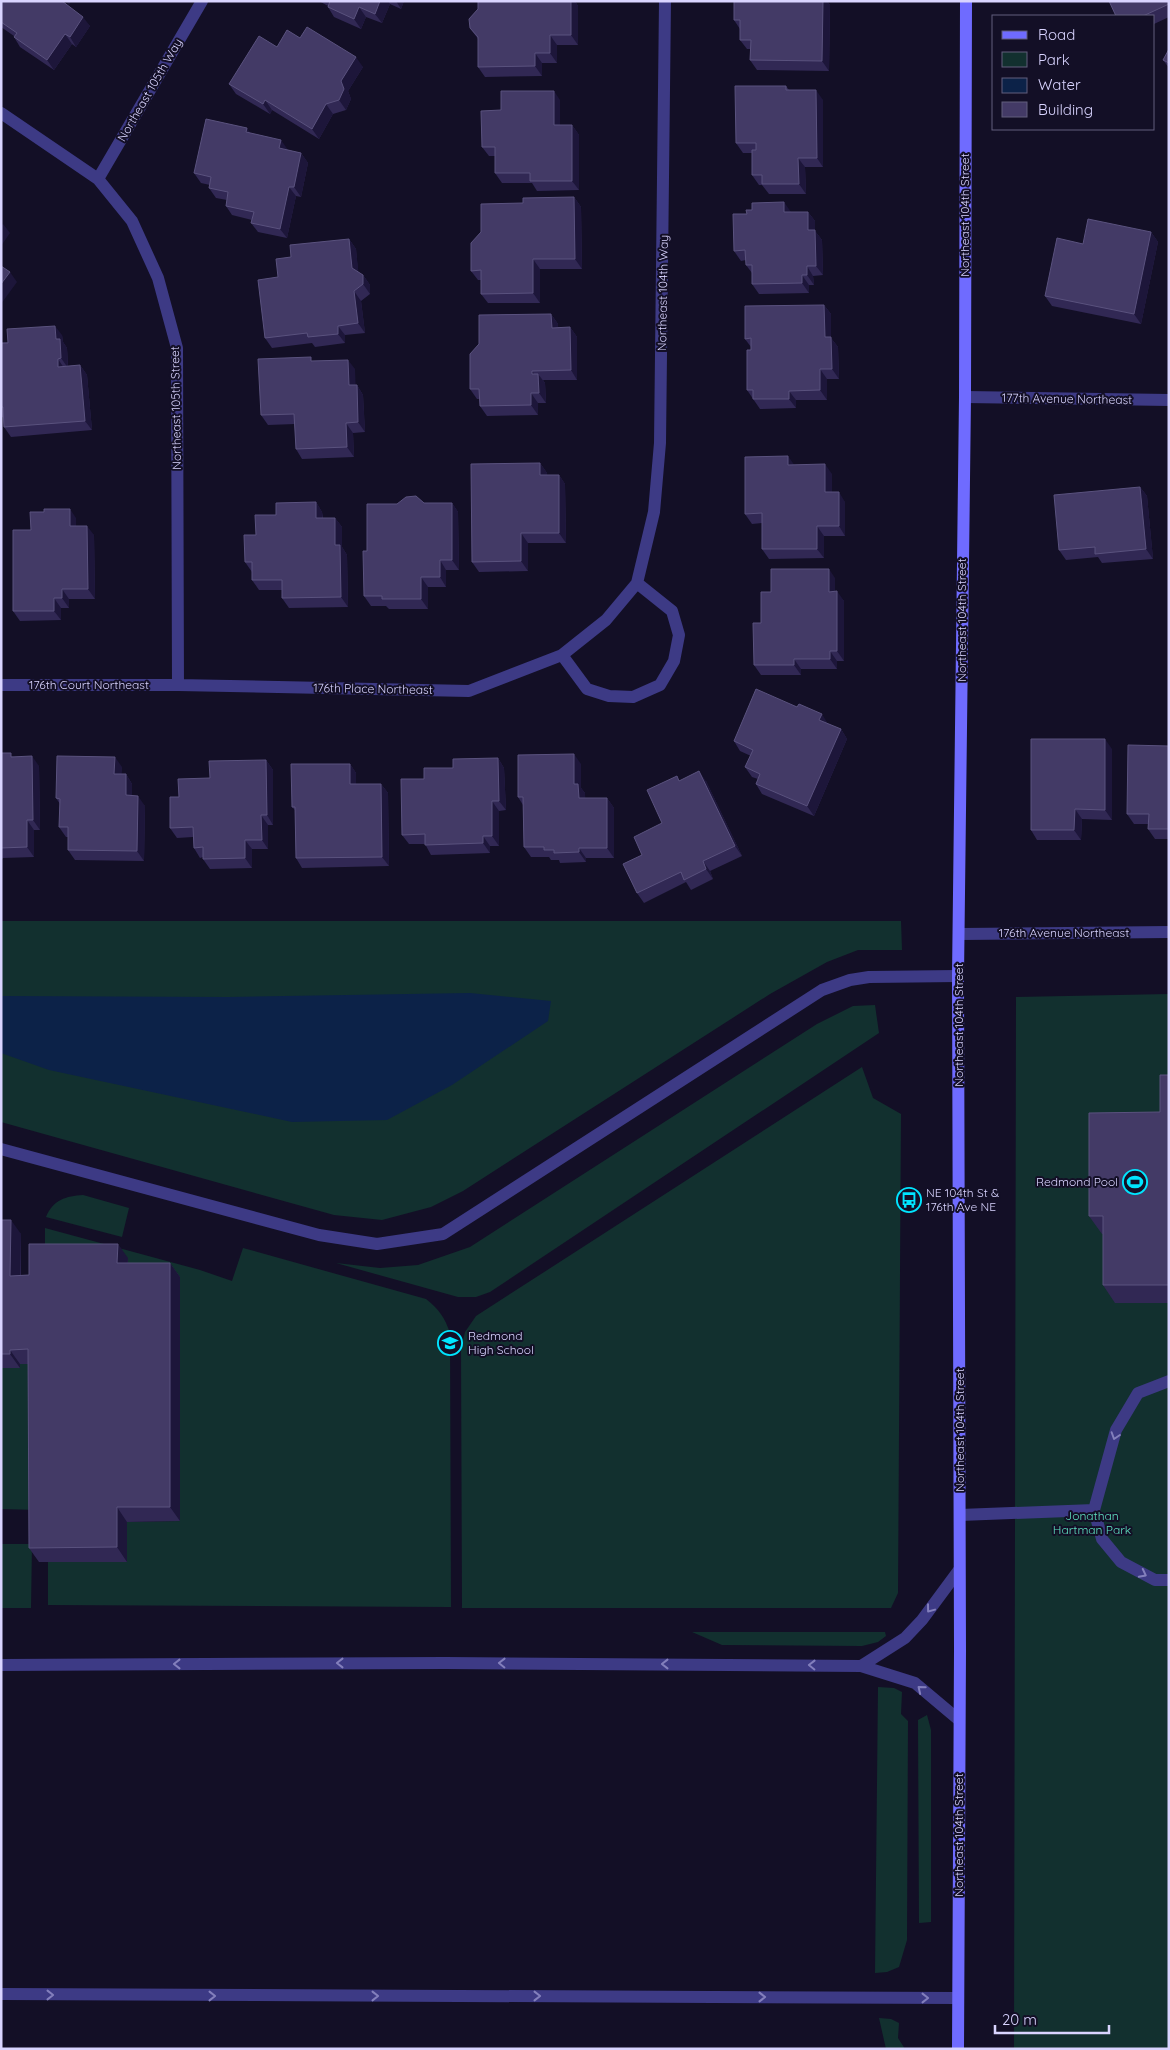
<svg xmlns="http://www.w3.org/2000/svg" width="1170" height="2050" viewBox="0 0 1170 2050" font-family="Quicksand,sans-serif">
<rect width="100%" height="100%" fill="#130f26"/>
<path fill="#12302f" d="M1,921H901L902,950H858L827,962L770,994L463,1191L431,1207L382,1220L334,1215L1,1122Z
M1169,994V2049H1014L1016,997Z
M875,1005L879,1033L490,1292L476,1297H458L336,1263L380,1268L418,1265L470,1247L817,1024L853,1006Z
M862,1067L873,1098L901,1114L898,1593L891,1608H462L461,1349L465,1332L476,1316Z
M83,1195L129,1208L122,1237L46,1217C53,1200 66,1196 83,1195Z
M45,1228L200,1270L232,1281L243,1248L426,1299C439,1309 445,1318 450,1333L451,1607L48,1605V1562H127V1522L180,1521L45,1258Z
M20,1364H38L39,1510L1,1509V1368H20Z
M1,1544H32L31,1608H1Z
M692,1632H885L886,1636L878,1642L862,1646L722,1645Z
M878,1687L894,1688L902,1692L901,1714L908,1721L907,1940L899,1967L887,1972L875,1973Z
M927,1715L931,1730V1922L919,1923L918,1720Z
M879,2018L891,2019L899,2023L898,2038L905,2049H886Z"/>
<path fill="#0c2248" d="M470,993L551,1001L548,1021L452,1085L387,1120L292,1122L49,1070L1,1053V996L228,997Z"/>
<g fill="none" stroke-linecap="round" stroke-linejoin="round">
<path stroke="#3d3a85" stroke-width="12" d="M1,1149L319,1235L377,1244L443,1234L822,990L850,980L869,977L958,976
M1169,1381L1138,1393L1116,1430L1094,1510L1102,1539L1121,1562L1155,1580H1169
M960,1515L1094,1510
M1,1665L445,1663L861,1666L915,1683L959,1720
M861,1666L905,1638L922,1620L959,1570
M1,1994L958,1998"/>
<path stroke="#3d3a85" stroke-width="12" d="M1,113L98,179L132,221L158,278L177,348L178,685
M98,179L202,1
M965,397L1169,400
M562,655L587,689L609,696L633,697L660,685L674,661L679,635L672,611L637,583
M1,685H178L469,691L562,655L606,620L637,583L654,512L660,443L665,1
M960,934L1169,932"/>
<path stroke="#6f6bff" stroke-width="12" d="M958,2049L960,1650L958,976L965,397L966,1"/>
</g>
<path fill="#312854" d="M1,1H64L63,2L90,26L76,47L72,44L54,70L20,47L14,37V36L1,27Z
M319,1H404L401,9L390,4L382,23L366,17L361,29L334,17L328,7V6Z
M478,1H575L578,6V45H557V63H542V76L485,77L478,67V39L470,28L478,9Z
M734,1H827L830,5L829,71L757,70L750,60V49H747L740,40V29L734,20Z
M1169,1V17L1154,24V16H1116Z
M300,38L363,67L348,91L351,99L346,110L333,114L319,139L272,110L270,114L236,94L229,84L277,47Z
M1169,49V68L1163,60Z
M786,86L789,90L823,100V167H805L806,194H769L762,185H759L752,175V153H743L736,143Z
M560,100V125H572L579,135V190L537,191L532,183H502L495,173V156H489L482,147L501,110Z
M251,133L288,150L301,153L308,163L301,197L296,196L287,238L258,232L251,223L252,220L232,215L226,206L227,200L216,198L209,188L210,185L201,183L194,173Z
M574,197L581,207L582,269H540V303H488L481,294V280H478L471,271L523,203Z
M791,212H808L815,221V231L822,240L823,275L813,276L814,285H809V293L759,294L752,284V273L746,265V260L741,261L734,251Z
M1151,232L1158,242L1141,324L1052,306L1045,296L1083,244Z
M349,239L356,249L358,272L363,275L370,285V294L361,301L365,333L345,335V343L315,347L312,343L272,348L265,338L278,277L291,257Z
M824,305L831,314V338L838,347L839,379H827V400H796V408L760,409L747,390L751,347L745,339Z
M551,314L558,324V327H570L577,337V380H543L545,383L546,403H538V415L487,416L480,406V399H477L470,389Z
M62,335L63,342L67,348L68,366L80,365L87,375L92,430L11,437L4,427L3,417L1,418V343Z
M314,361L355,369V385H357L363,395L365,432L353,433L354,457L302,459L296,449L295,424L268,425L261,415Z
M540,463L547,473V475H559L565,484L566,543H528V571L479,572L472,562Z
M794,465L832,474V492L845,502V536H824V558L769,559L762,549V523L752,524L745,514Z
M1140,487L1147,496L1153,559L1102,563L1098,557L1066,560L1059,550Z
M316,502L322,512L323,518H335L342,527V547L347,555L348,607L289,608L282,598V590H259L252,580V572L245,562L256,535L276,515Z
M452,503L458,512L459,570H446V587H428V609H389L386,606H371L364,596L367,551L397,504Z
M76,518V526L94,535L95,599H69V608H61V620L20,621L13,611L31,530Z
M835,578V591L844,601V661H837V669H801V675H761L754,665L761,623L771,592Z
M828,724L841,729L847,739L814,816L762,794L756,784L758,779L752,777L745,767L751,756L740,751L734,741Z
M1169,746V839H1155L1148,829V824H1134L1127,814Z
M1112,749V820L1082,819L1081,840H1037L1031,830Z
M1,753L14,757L39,766L40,830H34V857L3,858L1,860Z
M498,758L504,768L506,810L499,811V846H490V853L431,855L425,844H409L402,835L424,779L453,768Z
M266,760L273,770V825H268V849H252V868L210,869L203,859V857L200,858L194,848L193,837L177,838L170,828L179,797L210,778Z
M350,764L356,773V784H381L388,793L389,866L302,868L296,858L295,810L292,807Z
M581,764V788L585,793V798H607L614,808V858H586V862L560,863L559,860H551L549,857H531L524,847L523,805L518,797Z
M122,767L121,774H126L132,784V796L145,806L144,861L75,860L68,850V837H66L59,827L60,804L56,798Z
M680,780L706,781L742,856L710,871L713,879L691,890L686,882L644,903L637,893L642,855L662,823Z
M1169,1075V1303H1115L1103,1285V1234H1102L1089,1216L1160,1112Z
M1,1220L21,1234V1275H29L128,1258V1263H170L180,1277V1521L127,1522V1562H39L29,1548L28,1364H20V1368H1Z"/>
<path fill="#1d163a" d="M66,1H71L69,5Z
M380,1H388L390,4L382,23L375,14Z
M396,1H404L401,9Z
M571,1H575L578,6V45L571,35Z
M823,1H827L830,5L829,71L822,61Z
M359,7L366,17L361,29L354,19Z
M83,17L90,26L76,47L70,37Z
M65,34L72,44L54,70L47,60Z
M550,35L557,45V63L550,53Z
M535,53L542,63V76L535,66Z
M356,57L363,67L348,91L351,99L346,110L339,100L341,81Z
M816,90L823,100V167L817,158Z
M554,91L560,100V135L554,125Z
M265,100L272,110L270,114L263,104Z
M326,104L333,114L319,139L312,129Z
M572,125L579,135V190L572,181Z
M247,128L254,138L246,132Z
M281,140L288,150L286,158L279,148Z
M301,153L308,163L301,197L294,187Z
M798,158L805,167L806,194L799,184Z
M289,187L296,196L287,238L280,229Z
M574,197L581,207L582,269L575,259Z
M784,202L791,212H784Z
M808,212L815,221V231L822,240L823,275L816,266L808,230Z
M3,224L10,233L1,246V226Z
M1151,232L1158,242L1141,324L1134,314Z
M349,239L356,249L359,278L352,268Z
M533,259L540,269V303L533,293Z
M807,266L813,276L814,285L807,275Z
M10,272L17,282L1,304V284Z
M363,275L370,285V294L363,284Z
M802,275L809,285V293L802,283Z
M354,291L361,301L365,333L358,323Z
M824,305L831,314V338L838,347L839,379L832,369L825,337Z
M551,314L558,324V337L552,328Z
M55,326L62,335L63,342L67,348L68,368L61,358L56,339Z
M338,326L345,335V343L338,334Z
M570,327L577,337V380L571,370Z
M58,359L64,368L58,367Z
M348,360L355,369L356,395L349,385Z
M80,365L87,375L92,430L85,421Z
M820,369L827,379V400L820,390Z
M532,371L539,380L538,374L545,383L546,403L539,393L532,374Z
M357,385L363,395L365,432L358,422Z
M789,391L796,400V408L789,399Z
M531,393L538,403V415L531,405Z
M346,423L353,433L354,457L347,447Z
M788,456L795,466L788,465Z
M540,463L547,473V484L540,475Z
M825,464L832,474V502L825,492Z
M559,475L565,484L566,543L559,533Z
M1140,487L1147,496L1153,559L1146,549Z
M839,492L845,502V536L839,526Z
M316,502L322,512L323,528L316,518Z
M452,503L458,512L459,570L452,560Z
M70,509L76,518V536L70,526Z
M335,518L342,527V547L347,555L348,607L341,597L335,545Z
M87,526L94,535L95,599L88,589Z
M817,526L824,536V558L817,549Z
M521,533L528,543V571L521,561Z
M440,560L446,570V587L440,577Z
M829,569L835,578V601L829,592Z
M421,577L428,587V609L421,599Z
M62,589L69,599V608L62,598Z
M837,591L844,601V661L837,651Z
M54,598L61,608V620L54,611Z
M830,651L837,661V669L830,659Z
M794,659L801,669V675L794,665Z
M822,714L828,724L819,720Z
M841,729L847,739L814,816L807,806Z
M1105,739L1112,749V820L1105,810Z
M574,754L581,764V788L585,793L586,808L579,798L574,784Z
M32,756L39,766L40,830L33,820Z
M115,757L122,767L121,784L114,774Z
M498,758L504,768L506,810L499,801Z
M266,760L273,770V825L267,815Z
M350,764L356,773V794L350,784Z
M699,771L706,781L742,856L735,846Z
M126,774L132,784V805L126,795Z
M381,784L388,793L389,866L382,857Z
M138,796L145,806L144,861L137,851Z
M607,798L614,808V858L607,848Z
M492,801L499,811V846L492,836Z
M1075,809L1082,819L1081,840L1074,830Z
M261,815L268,825V849L262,840Z
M27,820L34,830V857L27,847Z
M483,836L490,846V853L483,843Z
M245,840L252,849V868L245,858Z
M579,848L586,858V862L579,852Z
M703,861L710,871L713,879L706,869Z
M11,1220L21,1234L20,1290L10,1276Z
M118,1244L128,1258L127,1277L117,1263Z
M170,1263L180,1277V1521L170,1507Z
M10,1350L20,1364V1368L10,1354Z
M117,1507L127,1522V1562L117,1547Z"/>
<path fill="#433a66" stroke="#5a527e" d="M1,1H62L83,17L70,37L65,34L47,60L14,37L17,33L1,22Z
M330,1H380L375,14L359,7L354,19L328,7Z
M478,1H571V35H550V53H535V66L478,67V37L470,28L469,19L478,9Z
M734,1H823L822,61L750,60L751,40H740V20H734Z
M1109,1H1169V4L1143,16H1116Z
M307,27L356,57L341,81L344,89L339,100L326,104L312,129L265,100L263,104L229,84L259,36L277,47L287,30L300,38Z
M1169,49V63L1163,60Z
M735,86H786V90H816L817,158H798L799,184H762V175H752V150H756V143H736Z
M501,91H554V125H572V181H530V173H495V147H482L481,111L501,110Z
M206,119L247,128L246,132L281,140L279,148L301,153L294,187H289L280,229L251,223L254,212L226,206L228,192L209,188L211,177L194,173Z
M574,197L575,259H533V293L481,294V270L471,271V243L481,232V204L523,203V198Z
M784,202V212H808V230H815L816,266H807V275H802V283L752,284V265H746L745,250L734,251L733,214H747L746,210H752V203Z
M1088,219L1151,232L1134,314L1045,296L1057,238L1083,244Z
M349,239L352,268L363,275V284L354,291L358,323L338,326V334L308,337L307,333L265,338L258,280L278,277L276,259L291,257L290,245Z
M1,266L10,272L1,284Z
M824,305L825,337H831L832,369H820V390L789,391V399H753V390H747V350H751V338L745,339V306Z
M551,314L552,328L570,327L571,370L532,371V374H538L539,393H531V405L480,406L479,389H470V354L479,344V315Z
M55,326L56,339H60L61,358L58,359V367L80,365L85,421L4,427L3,407H1V343H8L7,329Z
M311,357V361L348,360L349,385H357L358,422L346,423L347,447L296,449L294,414L261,415L258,359Z
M788,456V465L825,464V492H839V526H817V549H762V513L745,514V457Z
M540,463V475H559V533H521V561L472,562L471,464Z
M1140,487L1146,549L1095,554V547L1059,550L1054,495Z
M416,496L424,503H452V560H440V577H421V599H382V596H364L363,551H367V504H397L406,497Z
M316,502V518H335V545H340L341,597L282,598V580H252V562H245L244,535H256L255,515H276V503Z
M44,509H70V526H87L88,589H62V598H54V611H13V530H31L30,512H44Z
M771,569H829V592L837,591V651H830V659H794V665H754L753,623H761V592H771Z
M756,689L797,707L799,704L822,714L819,720L841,729L807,806L756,784L760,774L745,767L753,750L734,741Z
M1031,739H1105V810L1075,809L1074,830H1031Z
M1128,745L1169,746V829H1148L1149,814H1127Z
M1,753H11V757L32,756L33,820H27V847L1,848Z
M574,754V784H578L579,798H607V848H579V852L554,853V850H544V847H524L523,797H518V755Z
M57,756L115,757L114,774H126V795L138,796L137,851L68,850V827H59L60,799L56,798Z
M498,758L499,801H492V836H483V843L425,845V834L402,835L401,779H424V768H453V759Z
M266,760L267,815H261L262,840H245V858L203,859V847L194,848L193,827L170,828V797H179L178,779L210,778L209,761Z
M291,764H350V784H381L382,857L296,858L295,807H292Z
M699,771L735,846L703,861L706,869L684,880L681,872L637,893L623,864L642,855L634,837L662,823L647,790L677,776L679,781Z
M1160,1075H1169V1285H1103V1216H1089V1113L1160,1112Z
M1,1220H11L10,1276L29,1275V1244H118L117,1263H170V1507H117V1547L29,1548L28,1349L10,1350V1354H1Z"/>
<defs><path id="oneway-chevron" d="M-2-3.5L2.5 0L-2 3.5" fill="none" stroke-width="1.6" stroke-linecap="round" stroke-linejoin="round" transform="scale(1.25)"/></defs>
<g stroke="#837fbc">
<use href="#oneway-chevron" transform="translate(1115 1436) rotate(108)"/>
<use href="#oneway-chevron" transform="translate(1143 1574) rotate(27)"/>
<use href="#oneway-chevron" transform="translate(930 1609) rotate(127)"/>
<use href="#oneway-chevron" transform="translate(340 1663) rotate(180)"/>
<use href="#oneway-chevron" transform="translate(502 1663) rotate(-179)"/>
<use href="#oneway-chevron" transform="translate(177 1664) rotate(180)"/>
<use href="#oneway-chevron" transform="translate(665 1664) rotate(-180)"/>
<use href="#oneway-chevron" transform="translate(812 1665) rotate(-179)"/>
<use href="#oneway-chevron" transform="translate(921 1689) rotate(-141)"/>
<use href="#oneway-chevron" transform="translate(50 1995)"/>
<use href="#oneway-chevron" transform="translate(212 1996)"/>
<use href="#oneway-chevron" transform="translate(375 1996)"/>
<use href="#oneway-chevron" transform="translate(537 1996)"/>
<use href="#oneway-chevron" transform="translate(762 1997)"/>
<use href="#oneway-chevron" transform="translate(925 1998)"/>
</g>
<defs>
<symbol id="stadium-ring" viewBox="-11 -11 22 22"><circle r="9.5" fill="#130f26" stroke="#00e5ff" stroke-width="1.5"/><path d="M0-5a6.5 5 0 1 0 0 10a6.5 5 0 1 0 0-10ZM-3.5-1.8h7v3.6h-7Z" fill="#00e5ff"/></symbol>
<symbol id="bus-ring" viewBox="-11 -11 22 22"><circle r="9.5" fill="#130f26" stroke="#00e5ff" stroke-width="1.5"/><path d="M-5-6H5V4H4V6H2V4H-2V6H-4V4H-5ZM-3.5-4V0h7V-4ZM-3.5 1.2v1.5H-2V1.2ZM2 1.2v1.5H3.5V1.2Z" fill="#00e5ff"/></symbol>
<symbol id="school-ring" viewBox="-11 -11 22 22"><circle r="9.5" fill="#130f26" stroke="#00e5ff" stroke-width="1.5"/><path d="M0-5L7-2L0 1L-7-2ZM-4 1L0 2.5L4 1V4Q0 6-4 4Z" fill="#00e5ff"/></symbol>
</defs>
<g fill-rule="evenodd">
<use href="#stadium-ring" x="1121" y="1168" width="28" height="28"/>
<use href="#bus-ring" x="895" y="1186" width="28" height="28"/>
<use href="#school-ring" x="436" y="1329" width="28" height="28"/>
</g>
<g text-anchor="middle" stroke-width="4" stroke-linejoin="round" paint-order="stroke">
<g font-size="12" fill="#d9d4ff" stroke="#130f26">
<text transform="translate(150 90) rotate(-60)" y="4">Northeast 105th Way</text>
<text transform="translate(965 215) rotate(-90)" y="4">Northeast 104th Street</text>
<text transform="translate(663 293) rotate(-89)" y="4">Northeast 104th Way</text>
<text transform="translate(1067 399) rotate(1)" y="4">177th Avenue Northeast</text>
<text transform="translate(176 408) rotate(-91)" y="4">Northeast 105th Street</text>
<text transform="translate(962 620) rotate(-90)" y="4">Northeast 104th Street</text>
<text x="89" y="689">176th Court Northeast</text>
<text transform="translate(373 689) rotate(1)" y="4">176th Place Northeast</text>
<text x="1064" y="937">176th Avenue Northeast</text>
<text transform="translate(959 1025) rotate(-90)" y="4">Northeast 104th Street</text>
<text transform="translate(960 1430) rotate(-90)" y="4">Northeast 104th Street</text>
<text transform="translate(959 1835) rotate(-90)" y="4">Northeast 104th Street</text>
</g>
<g font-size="12" fill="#d9d4ff" stroke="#130f26" text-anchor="start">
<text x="1118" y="1186" text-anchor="end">Redmond Pool</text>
<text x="926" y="1197">NE 104th St &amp;<tspan x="926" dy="14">176th Ave NE</tspan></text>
<text x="468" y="1340">Redmond<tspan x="468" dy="14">High School</tspan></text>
</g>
<g font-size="12" fill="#5fe0c0" stroke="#130f26">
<text x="1092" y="1520">Jonathan<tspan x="1092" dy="14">Hartman Park</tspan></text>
</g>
</g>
<rect width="1170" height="2050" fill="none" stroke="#d9d4ff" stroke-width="5"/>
<rect x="992" y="15" width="162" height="115" fill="#130f26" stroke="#625e7d"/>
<rect x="1002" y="31" width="25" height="8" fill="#6f6bff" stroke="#625e7d"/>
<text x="1038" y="40" font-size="15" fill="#d9d4ff">Road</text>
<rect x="1002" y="52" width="25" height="15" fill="#12302f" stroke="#625e7d"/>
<text x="1038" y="65" font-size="15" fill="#d9d4ff">Park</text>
<rect x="1002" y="78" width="25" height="15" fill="#0c2248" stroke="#625e7d"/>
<text x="1038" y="90" font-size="15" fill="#d9d4ff">Water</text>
<rect x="1002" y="102" width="25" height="15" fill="#433a66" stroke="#625e7d"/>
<text x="1038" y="115" font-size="15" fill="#d9d4ff">Building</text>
<path d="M995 2025v8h114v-8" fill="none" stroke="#d9d4ff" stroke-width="2.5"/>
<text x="1002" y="2025" font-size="15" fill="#d9d4ff" stroke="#130f26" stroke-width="4" paint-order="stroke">20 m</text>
</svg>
